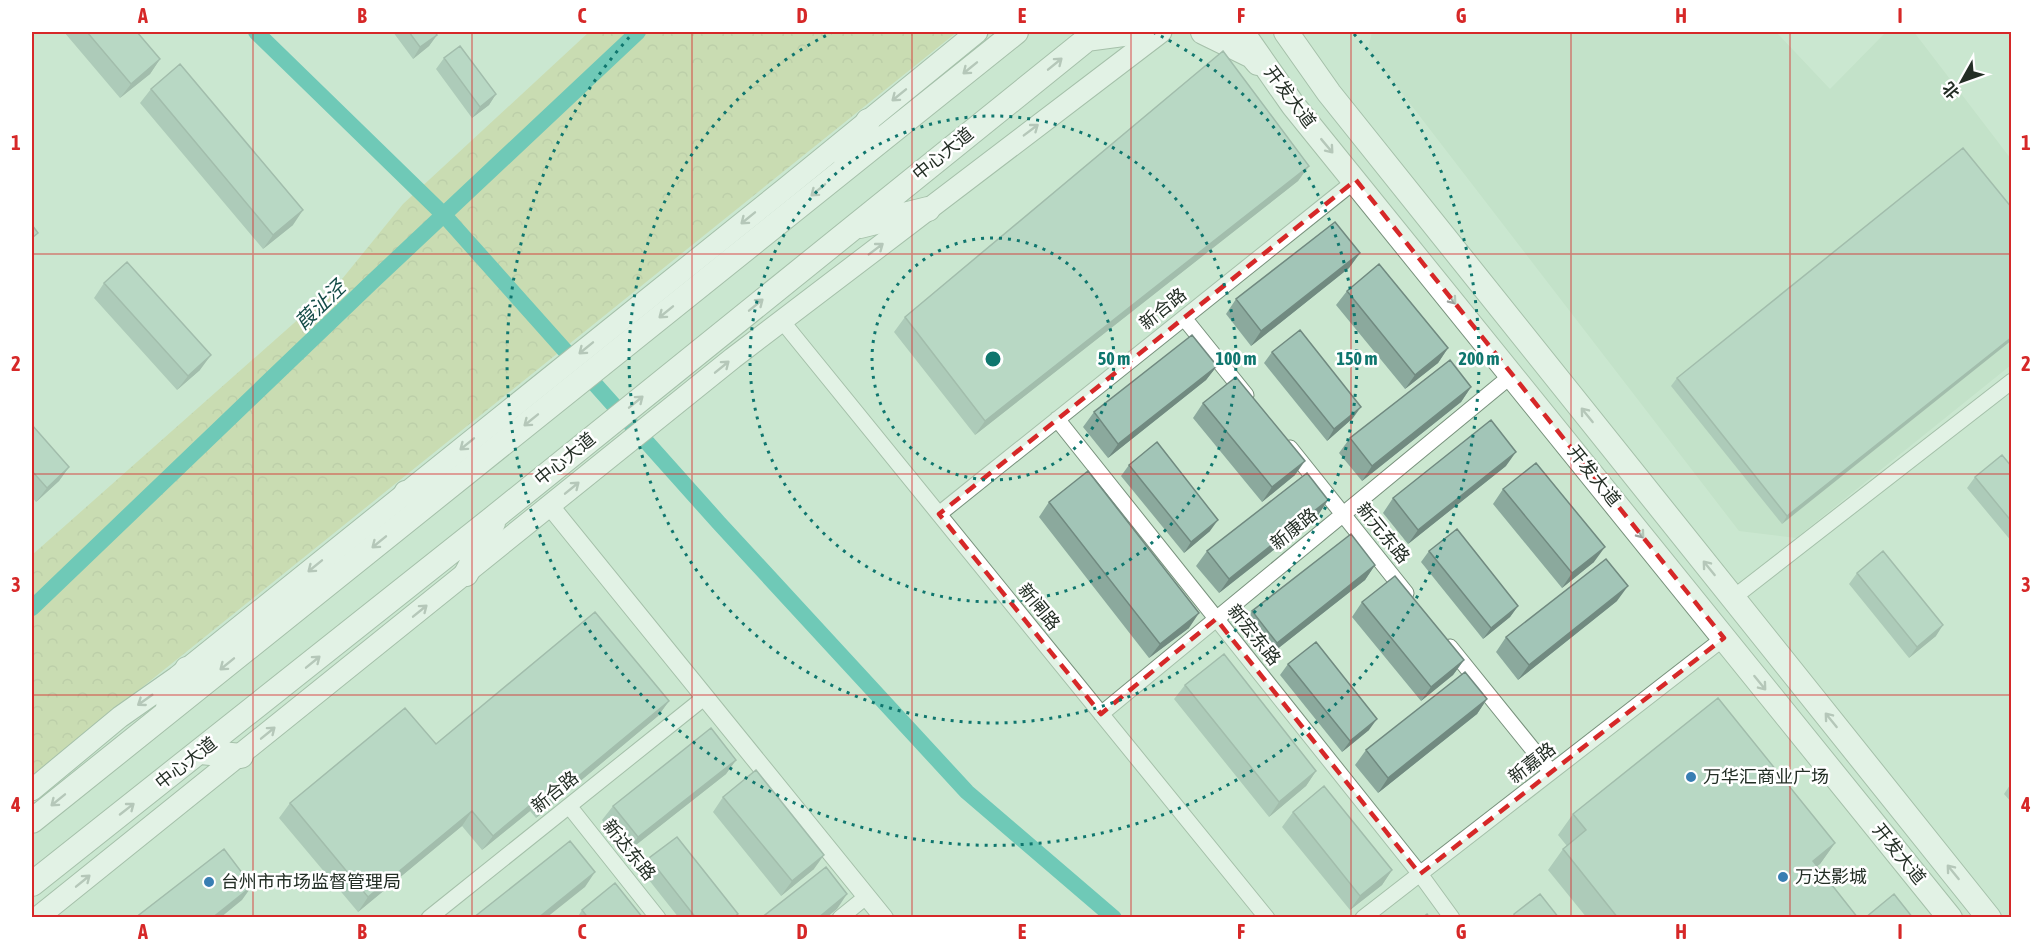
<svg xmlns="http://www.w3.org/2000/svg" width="2043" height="949" viewBox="0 0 2043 949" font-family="'Asap Condensed','Noto Sans SC',sans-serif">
<defs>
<pattern id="park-crowns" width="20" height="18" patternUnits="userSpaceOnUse" patternTransform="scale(1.5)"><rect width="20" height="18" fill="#c8ce8e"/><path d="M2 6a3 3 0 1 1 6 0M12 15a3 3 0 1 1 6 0" fill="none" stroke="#acb17a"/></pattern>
</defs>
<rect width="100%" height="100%" fill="#cbe7d0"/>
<path fill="#badbc0" d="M1372,32H1776L1830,89L1886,32H1914L2011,159V365L1796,538L1739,531L1368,49Z"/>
<path fill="url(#park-crowns)" d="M589,32H957L32,776V555L338,284L403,204Z"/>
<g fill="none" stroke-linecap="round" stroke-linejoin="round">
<path stroke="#01a49a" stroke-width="16" d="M256,32L444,215L719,523L967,792L1114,918
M32,608L371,283L638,32"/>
<defs>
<path id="minor" d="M1184,318L1246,395
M782,321L1267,918
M1057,419L1420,874L1452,918
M1290,448L1406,593
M939,514L1356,180
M1733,598L2012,381
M1450,647L1551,772
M1101,714L1512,375
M569,806L658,918
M429,918L705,697
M840,918L867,896
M1363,918L1724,638"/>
<path id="tertiary" d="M550,506L884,918"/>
<path id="secondary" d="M32,790L120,717L177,677L787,187L977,32
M37,918L733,358L1161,32"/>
<path id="primary" d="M1203,32L1252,56L1258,63
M1242,32L1293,105L1950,918
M1286,32L1329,93L1989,918
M1086,39L1138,32
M846,164L868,121
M860,226L928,209
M406,493L445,488
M466,574L493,523
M168,707L187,669
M201,752L241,756
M32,821L1016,32
M32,884L497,515L1096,32"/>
</defs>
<use href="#minor" stroke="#78917c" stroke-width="17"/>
<use href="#tertiary" stroke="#78917c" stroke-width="20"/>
<use href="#secondary" stroke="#78917c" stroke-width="23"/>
<use href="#primary" stroke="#78917c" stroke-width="26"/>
<use href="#minor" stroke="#fff" stroke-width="15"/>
<use href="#tertiary" stroke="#fff" stroke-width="18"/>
<use href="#secondary" stroke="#fff" stroke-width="21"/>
<use href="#primary" stroke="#fff" stroke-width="24"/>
</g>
<path fill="#8ba99d" d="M64,32H137L160,59L150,74L120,98Z
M393,32H435L437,35L429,46L413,59Z
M2007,32H2012V37Z
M444,58L496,94L489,105L472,118L436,69Z
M151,89L293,225L263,249L140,103Z
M1309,166L1298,181L975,435L894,332L905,317Z
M2012,208L1782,524L1671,386L1677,378Z
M1360,253L1349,268L1251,346L1226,314L1236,299Z
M104,283L200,370L177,390L94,298Z
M1347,291L1448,348L1438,363L1405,389L1336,305Z
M1272,352L1353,418L1327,441L1264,363Z
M1217,366L1206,380L1108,458L1083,427L1094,412Z
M1471,387L1461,402L1362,481L1339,453L1350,438Z
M1203,403L1295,475L1262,502L1193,418Z
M32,425L69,467L59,481L36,502L32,497Z
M1129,465L1210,531L1184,553L1121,476Z
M1506,466L1408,544L1383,513L1393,498Z
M2012,467V542L1967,488L1975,477Z
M1503,489L1594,562L1562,588L1493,504Z
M1328,500L1318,515L1219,593L1196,566L1207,551Z
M1049,502L1189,628L1149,658L1039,517Z
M1429,551L1518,606L1510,617L1483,639L1421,562Z
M1375,565L1365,580L1267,657L1242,626L1252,611Z
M1857,573L1936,636L1909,658L1849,584Z
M1617,601L1518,680L1496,652L1506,637Z
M1362,602L1464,660L1453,675L1421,701L1352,617Z
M1288,664L1369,730L1342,752L1280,675Z
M1185,685L1316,771L1306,786L1269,817L1174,699Z
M1487,699L1477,714L1378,793L1355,765L1366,750Z
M669,701L658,716L536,818L530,811L482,850L462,826L358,912L279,818L290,803L436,744Z
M736,760L726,774L627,852L602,820L613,806Z
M2012,782V803L2004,794Z
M723,797L814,869L781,896L713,812Z
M1293,812L1392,870L1382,885L1350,910L1282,827Z
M1573,814L1835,843L1820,864L1817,866L1858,918H1587L1548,870L1563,849L1567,846L1558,835Z
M649,858L738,914L735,918H679L641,870Z
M582,910L643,918H577Z"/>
<path fill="#718a80" d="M437,35L429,46L413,59L420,47Z
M160,59L150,74L120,98L131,84Z
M496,94L489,105L472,118L480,107Z
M1309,166L1298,181L975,435L985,421Z
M303,210L293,225L263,249L273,235Z
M1360,253L1349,268L1251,346L1261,331Z
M2012,337V340L1782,524L1787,516Z
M1448,348L1438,363L1405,389L1415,375Z
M211,355L200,370L177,390L188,376Z
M1217,366L1206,380L1108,458L1118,444Z
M1471,387L1461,402L1362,481L1372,466Z
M1361,407L1353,418L1327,441L1334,429Z
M1516,452L1506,466L1408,544L1418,530Z
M1305,461L1295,475L1262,502L1272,487Z
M69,467L59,481L36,502L47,488Z
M1328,500L1318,515L1219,593L1229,579Z
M1218,520L1210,531L1184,553L1191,542Z
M1605,547L1594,562L1562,588L1572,573Z
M1375,565L1365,580L1267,657L1277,643Z
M1628,586L1617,601L1518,680L1529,665Z
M1518,606L1510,617L1483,639L1491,628Z
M1199,613L1189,628L1149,658L1160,644Z
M1943,625L1936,636L1909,658L1917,647Z
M1464,660L1453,675L1421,701L1431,687Z
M1487,699L1477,714L1378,793L1388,778Z
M669,701L658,716L536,818L546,803Z
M1377,719L1369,730L1342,752L1350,741Z
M736,760L726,774L627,852L638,837Z
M1316,771L1306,786L1269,817L1279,802Z
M541,796L530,811L482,850L493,836Z
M472,811L462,826L358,912L368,897Z
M1835,843L1820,864L1798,882L1813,861Z
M824,855L814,869L781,896L792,881Z
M1392,870L1382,885L1350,910L1360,896Z
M595,872L585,887L546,918H538Z
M252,886L242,900L220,918H212Z
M847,894L837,909L826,918H818Z"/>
<path fill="#a2c5b7" stroke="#718a80" stroke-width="1.5" d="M87,32H137L160,59L131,84Z
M409,32H435L437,35L420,47Z
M460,46L496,94L480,107L444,58Z
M1223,51L1309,166L985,421L905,317Z
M180,64L303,210L273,235L151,89Z
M1963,148L2012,208V337L1787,516L1677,378Z
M1335,222L1360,253L1261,331L1236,299Z
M32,225L38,233L32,238Z
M127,262L211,355L188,376L104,283Z
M1379,264L1448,348L1415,375L1347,291Z
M1300,330L1361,407L1334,429L1272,352Z
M1192,335L1217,366L1118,444L1094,412Z
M1450,360L1471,387L1372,466L1350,438Z
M1236,377L1305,461L1272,487L1203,403Z
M1491,420L1516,452L1418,530L1393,498Z
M32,425L69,467L47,488L32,471Z
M1157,442L1218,520L1191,542L1129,465Z
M2002,455L2012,467V522L1975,477Z
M1536,463L1605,547L1572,573L1503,489Z
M1088,471L1199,613L1160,644L1049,502Z
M1307,473L1328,500L1229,579L1207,551Z
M1457,529L1518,606L1491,628L1429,551Z
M1351,534L1375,565L1277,643L1252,611Z
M1883,551L1943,625L1917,647L1857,573Z
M1606,559L1628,586L1529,665L1506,637Z
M1395,576L1464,660L1431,687L1362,602Z
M595,612L669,701L546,803L541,796L493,836L472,811L368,897L290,803L405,708L436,744Z
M1316,642L1377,719L1350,741L1288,664Z
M1224,654L1316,771L1279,802L1185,685Z
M1465,672L1487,699L1388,778L1366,750Z
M1718,698L1835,843L1813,861L1858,918H1618L1563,849L1586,830L1573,814Z
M711,728L736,760L638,837L613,806Z
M756,770L824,855L792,881L723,797Z
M1324,786L1392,870L1360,896L1293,812Z
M677,837L738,914L733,918H696L649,858Z
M570,841L595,872L538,918H473Z
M224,849L252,886L212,918H135Z
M826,867L847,894L818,918H761Z
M615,883L643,918H588L582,910Z
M1540,894L1559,918H1514V914Z
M1894,894L1913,918H1865Z
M1427,914L1430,918H1422Z"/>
<defs><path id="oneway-shaft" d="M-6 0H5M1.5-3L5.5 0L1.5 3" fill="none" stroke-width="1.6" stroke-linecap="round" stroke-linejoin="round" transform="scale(1.5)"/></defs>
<g stroke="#9ca19d">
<use href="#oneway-shaft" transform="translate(1055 64) rotate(-39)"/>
<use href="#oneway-shaft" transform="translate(970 68) rotate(141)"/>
<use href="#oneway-shaft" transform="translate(899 95) rotate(141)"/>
<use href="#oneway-shaft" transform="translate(1031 130) rotate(-37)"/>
<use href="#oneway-shaft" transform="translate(1327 146) rotate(50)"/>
<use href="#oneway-shaft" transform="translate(818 190) rotate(141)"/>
<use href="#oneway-shaft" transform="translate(748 218) rotate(141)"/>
<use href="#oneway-shaft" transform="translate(876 249) rotate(-37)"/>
<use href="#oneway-shaft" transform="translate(1450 297) rotate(51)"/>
<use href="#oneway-shaft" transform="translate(756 305) rotate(-39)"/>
<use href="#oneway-shaft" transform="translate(666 312) rotate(141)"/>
<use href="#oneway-shaft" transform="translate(586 348) rotate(141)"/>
<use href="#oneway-shaft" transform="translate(722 367) rotate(-39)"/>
<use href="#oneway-shaft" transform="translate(636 402) rotate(-39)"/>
<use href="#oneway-shaft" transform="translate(1587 415) rotate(-129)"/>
<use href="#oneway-shaft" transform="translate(531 420) rotate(141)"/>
<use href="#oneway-shaft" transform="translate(467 444) rotate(141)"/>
<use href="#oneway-shaft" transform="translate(572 488) rotate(-39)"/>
<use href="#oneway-shaft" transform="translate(1638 531) rotate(51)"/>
<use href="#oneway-shaft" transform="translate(379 542) rotate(141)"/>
<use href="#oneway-shaft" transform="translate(315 566) rotate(141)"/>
<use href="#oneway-shaft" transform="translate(1709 568) rotate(-129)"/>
<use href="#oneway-shaft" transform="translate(420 611) rotate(-39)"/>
<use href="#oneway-shaft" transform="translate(313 662) rotate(-39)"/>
<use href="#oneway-shaft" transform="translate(227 664) rotate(141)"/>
<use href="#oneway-shaft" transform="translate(1760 683) rotate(51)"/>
<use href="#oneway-shaft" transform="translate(145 700) rotate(145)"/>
<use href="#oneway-shaft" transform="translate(1831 720) rotate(-129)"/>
<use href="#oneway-shaft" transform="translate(268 733) rotate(-39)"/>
<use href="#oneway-shaft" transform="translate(58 800) rotate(141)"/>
<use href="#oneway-shaft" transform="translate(127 809) rotate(-38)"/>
<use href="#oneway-shaft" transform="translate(1953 872) rotate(-129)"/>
<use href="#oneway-shaft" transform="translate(83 881) rotate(-39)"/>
</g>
<path d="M0 0H2043V949H0ZM1356,180L1724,638L1420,874L1216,619L1101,714L939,514Z" fill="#cbe7d0" fill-opacity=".55" fill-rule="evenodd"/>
<path fill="none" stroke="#d62828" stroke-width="4.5" stroke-dasharray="12 8" stroke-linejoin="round" d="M1356,180L1724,638L1420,874L1216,619L1101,714L939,514Z"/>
<path fill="none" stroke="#d62828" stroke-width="1.5" stroke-opacity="0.55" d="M253,32V918M472,32V918M692,32V918M912,32V918M1131,32V918M1351,32V918M1571,32V918M1790,32V918M32,254H2012M32,474H2012M32,695H2012"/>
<g fill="none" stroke="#0f766e" stroke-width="3" stroke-dasharray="3 6">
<circle cx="993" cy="359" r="121"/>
<circle cx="993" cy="359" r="243"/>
<path d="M1153 32A364 364 0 1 1 833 32"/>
<path d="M1354 34A486 486 0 1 1 632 34"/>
</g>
<g fill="#387eb3" stroke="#fff" stroke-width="2">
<circle cx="1691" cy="777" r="6"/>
<circle cx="1783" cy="877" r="6"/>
<circle cx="209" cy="882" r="6"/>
</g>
<g text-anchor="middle" stroke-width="5" stroke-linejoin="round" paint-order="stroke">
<g font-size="18" fill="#232e25" stroke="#fff">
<text transform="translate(1290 97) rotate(53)" y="6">开发大道</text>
<text transform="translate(943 154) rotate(-39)" y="6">中心大道</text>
<text transform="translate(1163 309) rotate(-39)" y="6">新合路</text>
<text transform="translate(565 459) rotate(-39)" y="6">中心大道</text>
<text transform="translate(1594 476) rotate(51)" y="6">开发大道</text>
<text transform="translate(1294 529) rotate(-39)" y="6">新康路</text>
<text transform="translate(1383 533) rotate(51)" y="6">新元东路</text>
<text transform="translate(1039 607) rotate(51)" y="6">新闸路</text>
<text transform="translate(1254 635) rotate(51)" y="6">新宏东路</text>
<text transform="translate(186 763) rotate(-38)" y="6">中心大道</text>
<text transform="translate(1532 763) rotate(-38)" y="6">新嘉路</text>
<text transform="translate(555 792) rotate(-39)" y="6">新合路</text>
<text transform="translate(629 850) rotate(51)" y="6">新达东路</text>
<text transform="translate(1899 854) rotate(51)" y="6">开发大道</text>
</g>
<g font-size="18" fill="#232e25" stroke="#fff" text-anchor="start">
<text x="1703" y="783">万华汇商业广场</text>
<text x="1795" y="883">万达影城</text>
<text x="221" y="888">台州市市场监督管理局</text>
</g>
<g font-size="20" font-style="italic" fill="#154c48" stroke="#fff">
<text transform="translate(320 305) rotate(-44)" y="7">葭沚泾</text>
</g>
</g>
<circle cx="993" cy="359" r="9" fill="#0f766e" stroke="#fff" stroke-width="3"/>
<g font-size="18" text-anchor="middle" font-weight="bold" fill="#0f766e" stroke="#fff" stroke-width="5" stroke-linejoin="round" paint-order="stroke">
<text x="1114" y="365">50 m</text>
<text x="1236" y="365">100 m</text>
<text x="1357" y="365">150 m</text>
<text x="1479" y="365">200 m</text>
</g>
<rect width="2043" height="949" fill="none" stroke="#ffffff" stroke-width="66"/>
<g transform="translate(1962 81) rotate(230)" stroke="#ffffff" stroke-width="4.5" paint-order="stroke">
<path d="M0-4.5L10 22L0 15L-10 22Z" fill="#232e25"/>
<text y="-9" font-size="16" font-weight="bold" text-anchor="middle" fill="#232e25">北</text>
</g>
<rect x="33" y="33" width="1977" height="883" fill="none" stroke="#d62828" stroke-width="2"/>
<g font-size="20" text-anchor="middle" font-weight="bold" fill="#d62828">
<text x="143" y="23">A</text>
<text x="362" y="23">B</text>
<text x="582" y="23">C</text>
<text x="802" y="23">D</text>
<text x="1022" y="23">E</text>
<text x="1241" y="23">F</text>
<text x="1461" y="23">G</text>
<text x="1681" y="23">H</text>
<text x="1900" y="23">I</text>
<text x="16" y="150">1</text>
<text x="2026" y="150">1</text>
<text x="16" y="371">2</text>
<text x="2026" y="371">2</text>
<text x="16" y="592">3</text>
<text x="2026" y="592">3</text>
<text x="16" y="812">4</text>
<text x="2026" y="812">4</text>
<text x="143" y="939">A</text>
<text x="362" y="939">B</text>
<text x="582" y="939">C</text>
<text x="802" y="939">D</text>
<text x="1022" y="939">E</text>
<text x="1241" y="939">F</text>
<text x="1461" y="939">G</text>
<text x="1681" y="939">H</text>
<text x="1900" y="939">I</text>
</g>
</svg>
